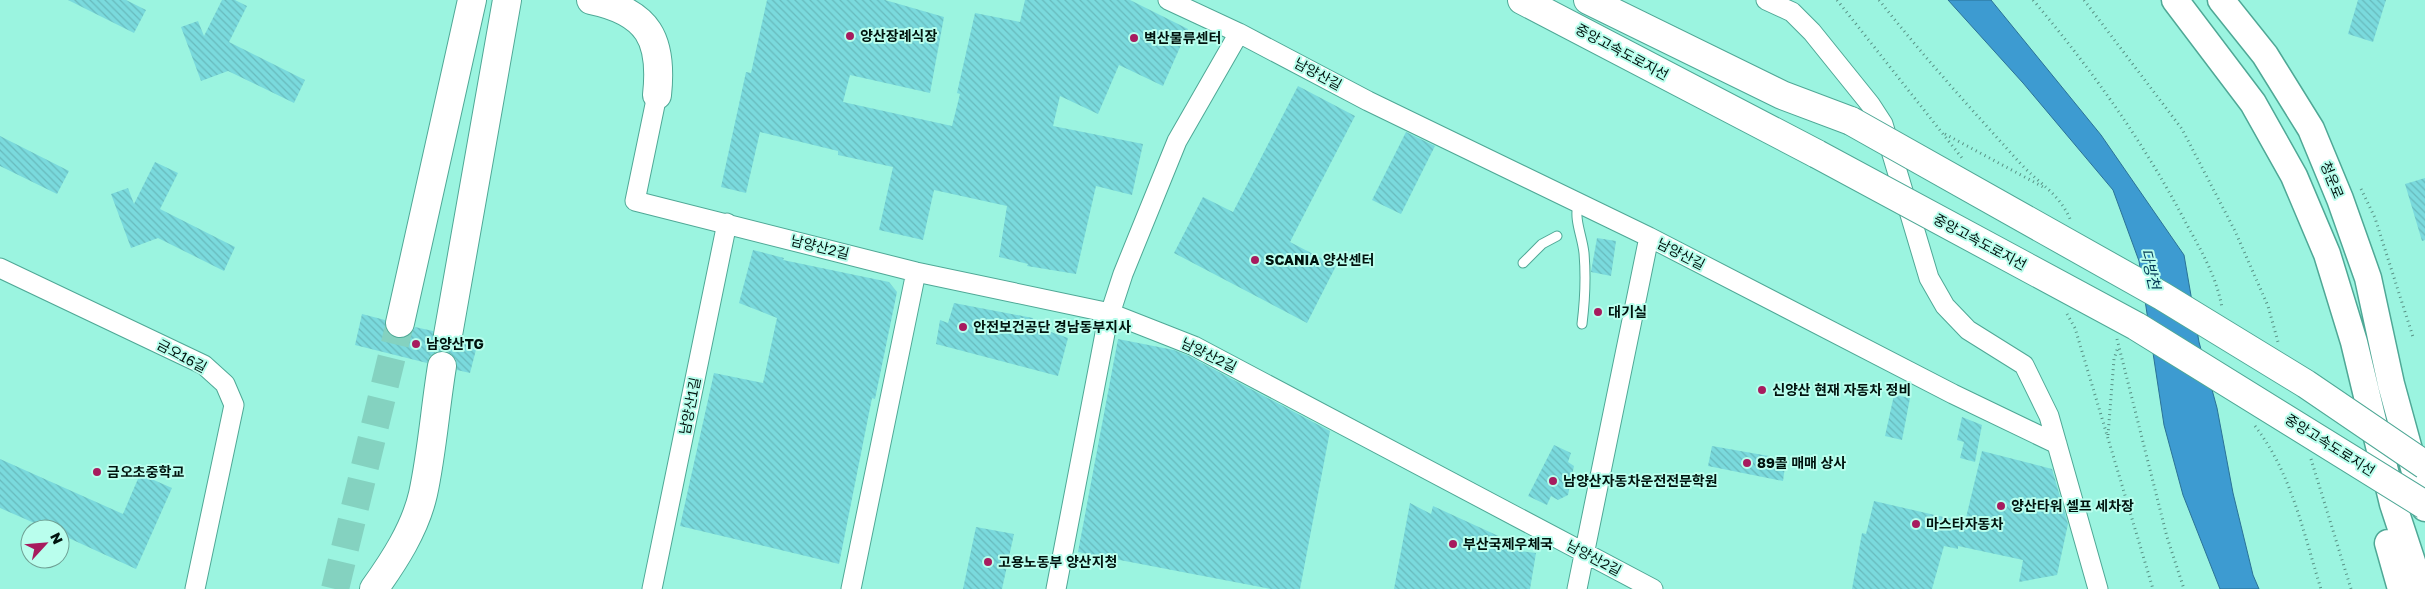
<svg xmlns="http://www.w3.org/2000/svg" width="2425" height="589" viewBox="0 0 2425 589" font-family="'Golos Text','Noto Sans KR',sans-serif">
<defs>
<pattern id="building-back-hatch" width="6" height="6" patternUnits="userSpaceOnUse" patternTransform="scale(1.25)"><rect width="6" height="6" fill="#7adadd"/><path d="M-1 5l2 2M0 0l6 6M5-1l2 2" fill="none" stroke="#68babc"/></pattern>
</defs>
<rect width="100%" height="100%" fill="#9bf4e0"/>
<path fill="#3d9bd1" stroke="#2b7296" d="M1948,0H1991L2101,135L2184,255L2199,342L2217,408L2233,493L2253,575L2259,589H2220L2183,495L2164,425L2139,261L2113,190L2023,83Z"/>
<path fill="url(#building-back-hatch)" d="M68,0H126L146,10L134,33Z
M222,0H235L247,6L229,42L305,80L294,103L228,71L201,81L181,27L198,21L204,36Z
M767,0H885L944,17L930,93L850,75L843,102L952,126L960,94L957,93L975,13L1020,22L1025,0H1130L1188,29L1163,86L1119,65L1098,114L1060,96L1053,126L1143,144L1132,195L1096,186L1076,274L1027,266L1028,264L999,257L1007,206L934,190L923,240L879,230L893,167L838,155V151L760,132L746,193L721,187L746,72L751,73Z
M2358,0H2386L2373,42L2348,34Z
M1298,86L1355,116L1290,242L1336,266L1307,323L1174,253L1203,197L1233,212Z
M1406,132L1435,146L1401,214L1372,200Z
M0,136L69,171L57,194L0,166Z
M155,162L178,173L160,209L235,247L224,271L158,238L131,248L111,194L128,188L134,204Z
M2425,178V240L2422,241L2405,184Z
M1597,238L1616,241L1611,276L1591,272Z
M753,250L784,258L783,260L889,282L897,292L875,399L872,398L839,564L680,526L714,373L763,383L777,318L739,303Z
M954,303L1033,318L1034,326L1068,338L1058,376L936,344L940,320L948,323Z
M362,314L385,320V328L389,334L396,338H405L411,334L415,327L433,331L434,341L438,347L445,350L454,349L460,345L463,338L478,342L470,373L457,370L456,360L451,354L445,351L436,352L430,356L427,363L355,345Z
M1118,339L1174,350L1189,356L1330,431L1300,589H1271L1078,552Z
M1894,395L1910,398L1902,440L1885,436Z
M1962,417L1982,425L1975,462L1960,458L1964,442L1957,440Z
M1554,445L1571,453L1568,462L1574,466L1568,495L1558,500L1551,496L1547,505L1528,496Z
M1712,446L1786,459L1783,481L1708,466Z
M1982,451L2052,469L2068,524L2057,575L2019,582L2023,560L1958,546V549L1944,546L1932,589H1852L1862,533L1866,534L1874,501L1965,522Z
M0,459L123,514L140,474L172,488L136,569L60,534V529H48L0,508Z
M1410,503L1431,514L1433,506L1505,539L1503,549L1536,553L1530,589H1394Z
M976,527L1014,534L1002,589H963Z"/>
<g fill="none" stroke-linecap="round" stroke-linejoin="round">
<path stroke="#84d2c0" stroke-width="28" stroke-dasharray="28 14" stroke-linecap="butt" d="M335,589L400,323"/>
<defs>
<path id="lane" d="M1578,203C1574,221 1582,235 1584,253C1586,277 1585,300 1582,324
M1523,263L1542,244L1557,236"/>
<path id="street" d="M1168,0L1239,33L1368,101L1649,237L1953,394L2057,444
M1766,0L1792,12L1812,32L1870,104L1883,124L1929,278L1945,306L1968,330L2024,365L2049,416L2098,589
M657,95L635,201L916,272L1110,313L1194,346L1653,589
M0,268L204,365L225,384L234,405L195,589
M652,589L727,223
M851,589L916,272
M1056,589L1107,323L1123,274L1177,141L1239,33
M1577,589L1649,237"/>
<path id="secondary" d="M2175,0L2253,103L2294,176L2327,254L2354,342L2393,504L2421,589
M2221,0L2265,55L2311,129L2340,199L2368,278L2391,384L2425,508
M2388,543L2401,589"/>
<path id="highway" d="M591,0C649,12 663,40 657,95
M1522,0L1817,154
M1588,0L1782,95L1851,121
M400,323L472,0
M448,335L507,0
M374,589C394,561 415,529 423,494C432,453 435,409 442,366"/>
</defs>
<use href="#lane" stroke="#4fa896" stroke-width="11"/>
<use href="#street" stroke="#4fa896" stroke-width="21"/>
<use href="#secondary" stroke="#4fa896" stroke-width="29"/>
<use href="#highway" stroke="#4fa896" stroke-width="30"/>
<path stroke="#589285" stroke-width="3" stroke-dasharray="1 4" stroke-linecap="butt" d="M1837,0L1962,158
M1879,0C1923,56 1972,110 2020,163C2038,183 2059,193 2070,219
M2033,0C2092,70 2145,144 2187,225C2202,252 2217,278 2222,308
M2084,0L2182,129L2235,231L2268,306L2278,342
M1945,134L2045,188
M2361,189L2375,218L2413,337
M2067,314L2075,328L2153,589
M2117,339L2167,537L2184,589
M2255,426C2292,474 2303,532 2321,589
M2108,435L2114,359L2118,347
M2311,459L2351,589"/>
<use href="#lane" stroke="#fff" stroke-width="9"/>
<use href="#street" stroke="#fff" stroke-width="19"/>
<use href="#secondary" stroke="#fff" stroke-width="26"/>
<use href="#highway" stroke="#fff" stroke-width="28"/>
<defs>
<path id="highway-bridge" d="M1851,121L2162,296L2306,384L2425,465
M1817,154L2136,326L2425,505"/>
</defs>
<use href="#highway-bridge" stroke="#4fa896" stroke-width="30" stroke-linecap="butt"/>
<use href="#highway-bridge" stroke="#fff" stroke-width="28"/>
</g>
<g fill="#a71b5e" stroke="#b9feed" stroke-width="2">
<circle cx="850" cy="36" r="5"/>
<circle cx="1134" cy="38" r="5"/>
<circle cx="1255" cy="260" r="5"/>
<circle cx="1598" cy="312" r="5"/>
<circle cx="963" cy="327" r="5"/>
<circle cx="416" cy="344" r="5"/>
<circle cx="1762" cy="390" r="5"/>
<circle cx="1747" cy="463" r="5"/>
<circle cx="97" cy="472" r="5"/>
<circle cx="1553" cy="481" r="5"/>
<circle cx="2001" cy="506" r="5"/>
<circle cx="1916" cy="524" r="5"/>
<circle cx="1453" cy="544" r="5"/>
<circle cx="988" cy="562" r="5"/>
</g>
<g text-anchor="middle" stroke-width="4" stroke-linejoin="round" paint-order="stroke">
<g font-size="14" font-weight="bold" fill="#00130e" stroke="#b9feed" text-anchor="start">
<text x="860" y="41">양산장례식장</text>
<text x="1144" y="43">벽산물류센터</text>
<text x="1265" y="265">SCANIA 양산센터</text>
<text x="1608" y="317">대기실</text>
<text x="973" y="332">안전보건공단 경남동부지사</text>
<text x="426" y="349">남양산TG</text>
<text x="1772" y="395">신양산 현재 자동차 정비</text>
<text x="1757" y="468">89콜 매매 상사</text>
<text x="107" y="477">금오초중학교</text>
<text x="1563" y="486">남양산자동차운전전문학원</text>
<text x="2011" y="511">양산타워 셀프 세차장</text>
<text x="1926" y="529">마스타자동차</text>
<text x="1463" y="549">부산국제우체국</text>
<text x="998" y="567">고용노동부 양산지청</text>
</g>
<g font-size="14" fill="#00130e" stroke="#b9feed">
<text transform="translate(1622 52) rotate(28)" y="5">중앙고속도로지선</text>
<text transform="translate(1318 74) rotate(28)" y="5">남양산길</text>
<text transform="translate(2332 180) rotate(68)" y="5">청운로</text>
<text transform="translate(1980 242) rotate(28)" y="5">중앙고속도로지선</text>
<text transform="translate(820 247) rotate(14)" y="5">남양산2길</text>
<text transform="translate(1681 254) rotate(27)" y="5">남양산길</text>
<text transform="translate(1209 355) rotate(26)" y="5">남양산2길</text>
<text transform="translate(182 356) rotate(28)" y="5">금오16길</text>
<text transform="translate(690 406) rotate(-79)" y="5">남양산1길</text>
<text transform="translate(2330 445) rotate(32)" y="5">중앙고속도로지선</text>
<text transform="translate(1594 558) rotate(28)" y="5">남양산2길</text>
</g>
<g font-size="15" font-style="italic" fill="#003753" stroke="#b9feed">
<text transform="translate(2150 269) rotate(77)" y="5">다방천</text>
</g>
</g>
<g transform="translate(45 544) rotate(64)"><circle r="24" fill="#b9feed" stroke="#6fa094"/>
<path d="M0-4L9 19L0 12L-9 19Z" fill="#a71b5e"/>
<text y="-8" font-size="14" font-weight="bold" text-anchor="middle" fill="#00130e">N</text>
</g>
</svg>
